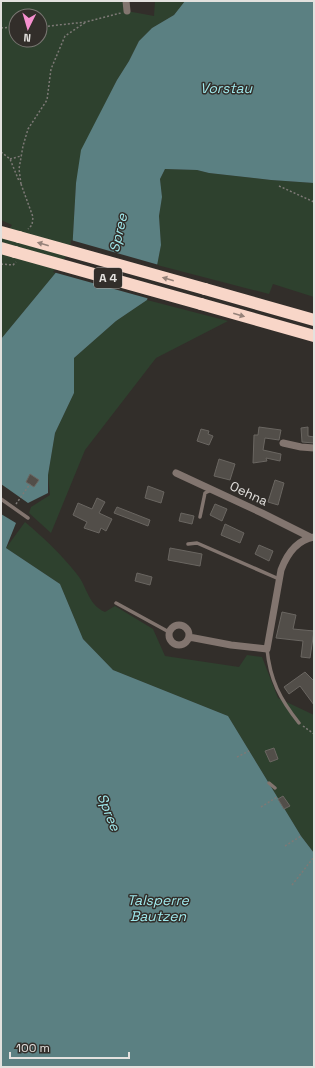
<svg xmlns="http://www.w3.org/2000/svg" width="315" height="1068" viewBox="0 0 315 1068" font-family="'Space Grotesk',sans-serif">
<rect width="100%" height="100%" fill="#322e2a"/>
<path fill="#2e412e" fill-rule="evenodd" d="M1,1H126L127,11L154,16L155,1H185L174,15L152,28L139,41L129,61L117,80L100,114L76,183L72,253L1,339V240L12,225L1,220ZM16,16H40V40H16Z
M165,169L197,170L209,173L271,180L314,183V297L273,284L269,294L157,265L161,245L159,216L162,197L160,179Z
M147,300L228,321L156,358L85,450L51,533L29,513L31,507L50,495L48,475L55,433L74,393V358L116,321Z
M25,522C43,537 61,554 76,573C88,587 87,604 105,612L115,606L153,629L165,656L239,667L247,655L262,657L278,698L314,715V853L301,836L228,716L113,670L83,639L60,584L6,548Z"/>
<path fill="#5b8082" d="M185,1H314V183L271,180L209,173L197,170L165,169L160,179L162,197L159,216L161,245L155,276L147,300L116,321L74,358V393L55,433L48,475V493L28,503L1,484V339L72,253L76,183L81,150L117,80L129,61L139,41L152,28L174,15Z
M1,514L16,523L6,548L60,584L83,639L113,670L228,716L301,836L314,853V1067H1Z"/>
<path fill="#322e2a" d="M71,240L159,265L150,299L53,272L70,252Z"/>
<path fill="#524e49" stroke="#6a6661" d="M259,427L281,430L279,440L265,438L263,450L281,454L280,461L266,458L267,461L253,463L254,435H258Z
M308,427V436L314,437V443L302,442L301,428Z
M201,429L209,431L208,434L213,436L209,445L197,441Z
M219,459L235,464L230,480L214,476Z
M30,474L39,480L34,487L26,482Z
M275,480L284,483L278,505L268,502Z
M148,486L164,492L161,503L145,498Z
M97,498L105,502L99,513L112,519L106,531L101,528L99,533L84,528L87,522L73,515L78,503L92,509Z
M215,504L227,509L222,521L210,515Z
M117,507L150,520L148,526L114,513Z
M181,513L194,516L192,524L179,521Z
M225,524L244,533L240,543L221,535Z
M259,545L273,551L269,561L255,554Z
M170,548L202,554L200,566L168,560Z
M137,573L152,577L150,585L135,581Z
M282,612L296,615L293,629L314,631L310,658L301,657L303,641L276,638Z
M305,672L314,681V705L300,686L289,694L284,687Z
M274,748L278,759L270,762L265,751Z
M283,796L290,806L284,809L278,799Z"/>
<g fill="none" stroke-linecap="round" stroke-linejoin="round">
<path stroke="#7d7976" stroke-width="1.5" stroke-dasharray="2 2" stroke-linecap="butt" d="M40,27L86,22L121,13
M1,28L16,27
M1,152L10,159L19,181
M10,159L21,156
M21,184L19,169L23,146L28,129L47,100L51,69L65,36L86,22
M21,184L33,217L32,225L28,229
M279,186L314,202
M1,264L13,265L16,262
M16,504L30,484
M303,726L314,734
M237,757L249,751
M261,807L277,797
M285,846L301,836
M292,885L314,857"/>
<path stroke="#82756f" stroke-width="3.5" d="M1,499L28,518
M200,517L205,493L211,490
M188,544L197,543L279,579
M116,603L169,632
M267,649C270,680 280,699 299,723
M269,783L275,788"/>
<path stroke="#82756f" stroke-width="7" d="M126,1L127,11
M283,443L301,447L314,448
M176,473L262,513L310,537
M169 635a10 10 0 1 1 20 0a10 10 0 1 1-20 0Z
M189,637L231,645L267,649L281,570C287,554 296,540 314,537"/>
<path stroke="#f8d6c8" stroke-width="12" d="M1,232L19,237
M1,248L15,252
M205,289L314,320
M201,304L314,336"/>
<path stroke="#f8d6c8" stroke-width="12" d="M19,237L205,289
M15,252L201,304"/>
</g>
<defs><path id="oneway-solid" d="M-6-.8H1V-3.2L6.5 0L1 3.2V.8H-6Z"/></defs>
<g fill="#958279">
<use href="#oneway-solid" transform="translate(43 244) rotate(-164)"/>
<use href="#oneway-solid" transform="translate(168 279) rotate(-164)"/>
<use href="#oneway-solid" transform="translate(239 315) rotate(16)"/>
</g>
<g text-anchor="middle" stroke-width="3" stroke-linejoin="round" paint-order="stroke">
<rect fill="#322e2a" stroke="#aeaba8" stroke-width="1" x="94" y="268" width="28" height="20" rx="3"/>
<g font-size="12" font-weight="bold" fill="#e3e1de">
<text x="108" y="282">A 4</text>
</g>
<g font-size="13" fill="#e3e1de" stroke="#322e2a">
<text transform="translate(249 493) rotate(25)" y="5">Oehna</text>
</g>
<g font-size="14" font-style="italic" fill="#a0e9ec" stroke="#322e2a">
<text x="226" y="93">Vorstau</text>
<text transform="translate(118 233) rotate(-77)" y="5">Spree</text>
<text transform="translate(109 812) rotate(68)" y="5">Spree</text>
<text x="158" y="905">Talsperre<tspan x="158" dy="16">Bautzen</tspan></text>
</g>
</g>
<rect width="315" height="1068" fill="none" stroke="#e3e1de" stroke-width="4"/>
<g transform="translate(28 28) rotate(185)"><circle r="19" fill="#322e2a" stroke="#797672"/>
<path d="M0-3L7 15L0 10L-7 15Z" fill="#f690cf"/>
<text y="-6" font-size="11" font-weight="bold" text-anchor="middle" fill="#e3e1de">N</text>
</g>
<path d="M10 1052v6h119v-6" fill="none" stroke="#e3e1de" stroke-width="2"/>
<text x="16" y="1052" font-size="12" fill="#e3e1de" stroke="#322e2a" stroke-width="3" paint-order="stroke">100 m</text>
</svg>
